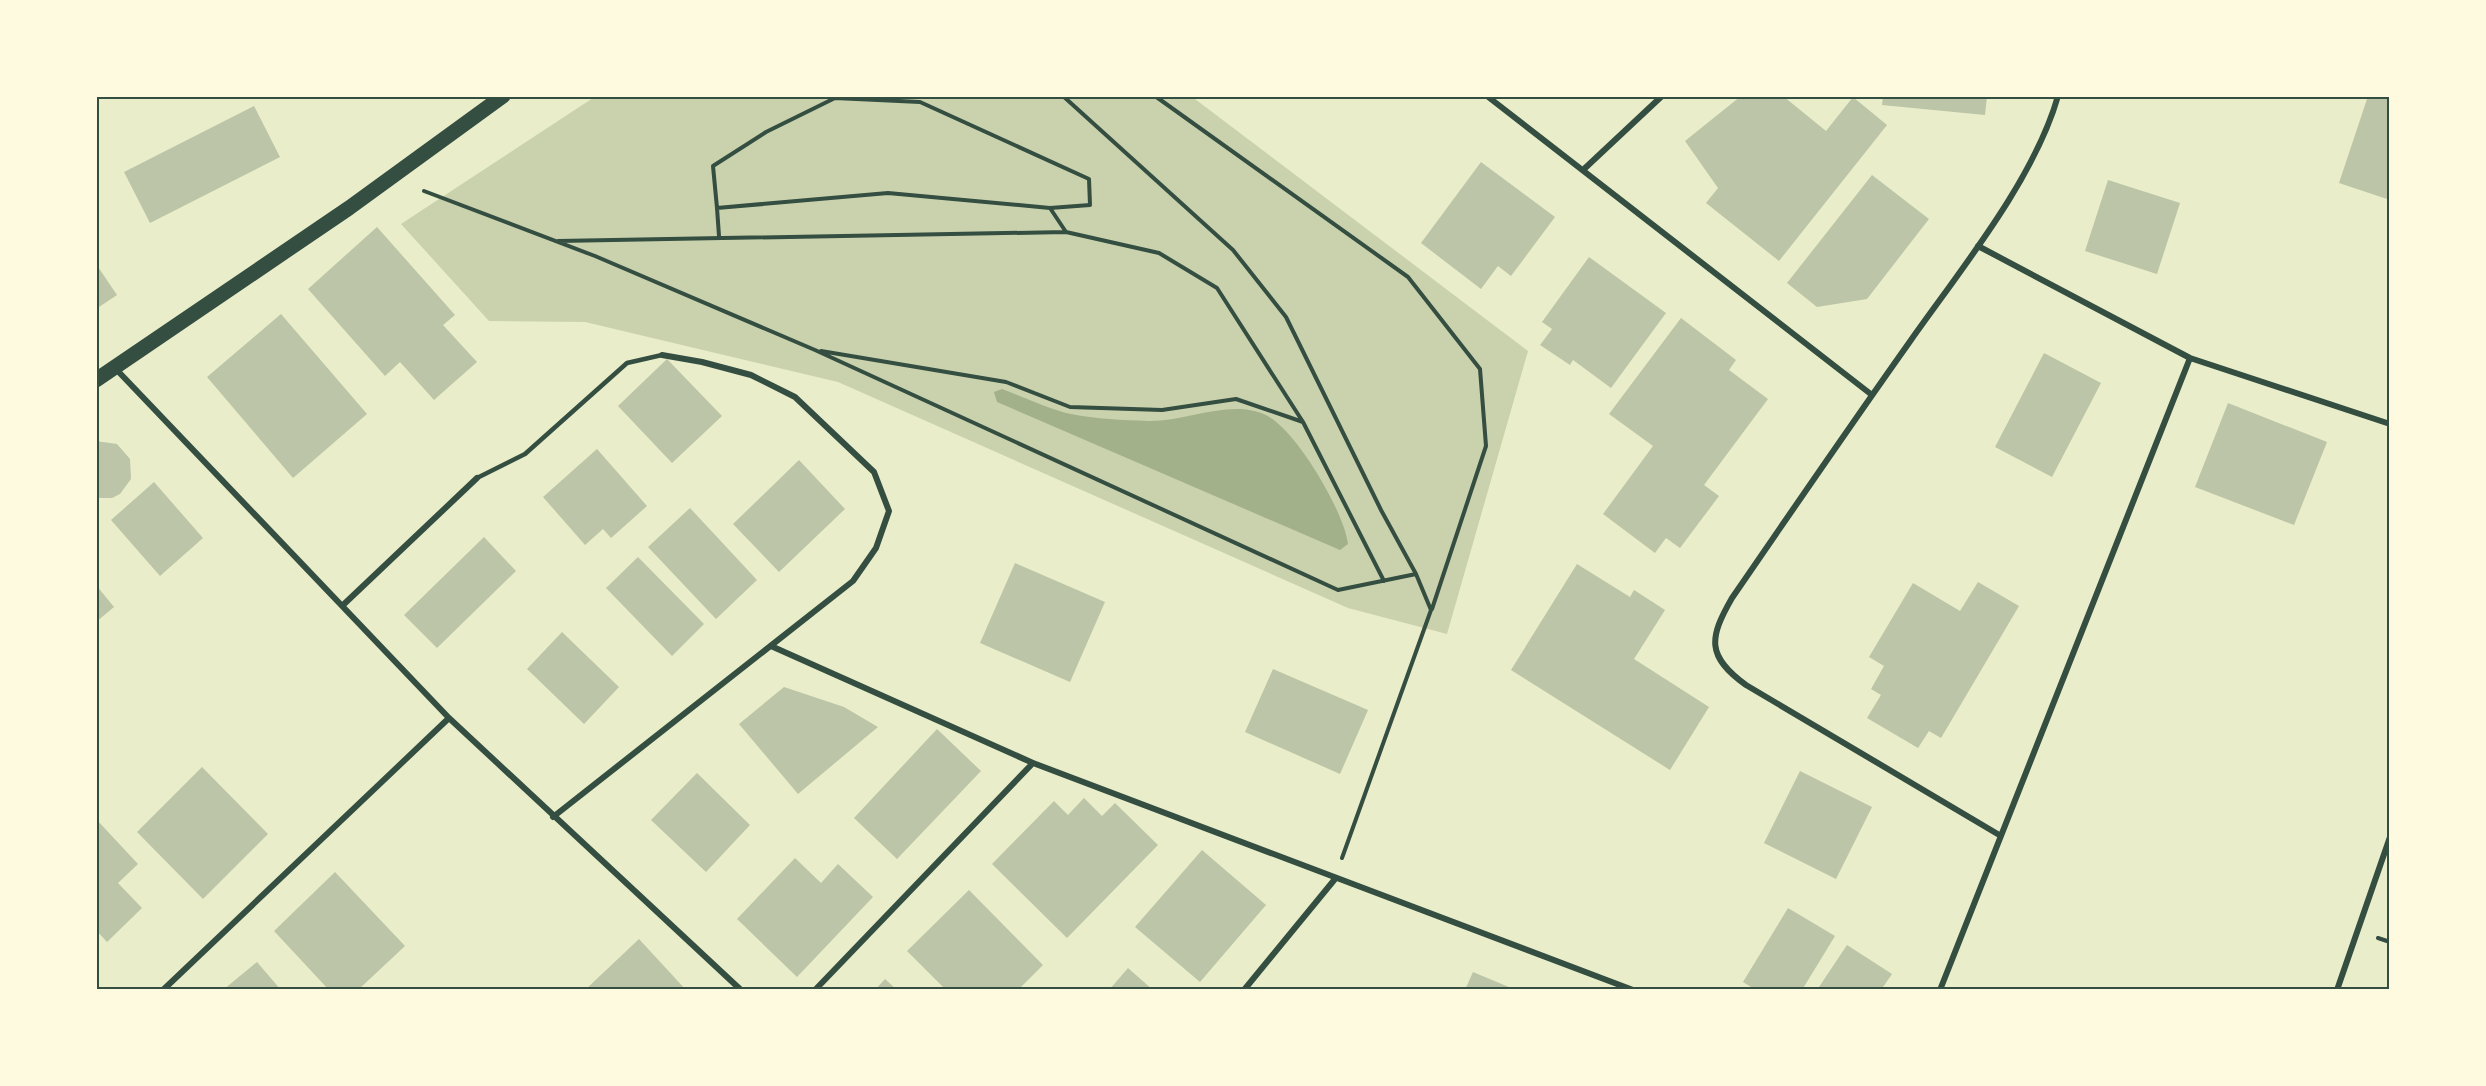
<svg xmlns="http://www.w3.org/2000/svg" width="2486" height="1086" viewBox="0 0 2486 1086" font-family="Mulish,sans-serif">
<rect width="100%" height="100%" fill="#e9edc9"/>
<path fill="#cad2ad" d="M596,96H1191L1528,351L1447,634L1348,608L838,382L585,322L489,321L401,224Z"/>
<path fill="#a3b18a" d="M1002,389C1024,397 1048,409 1071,414C1096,419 1123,420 1148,421C1186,422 1230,398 1266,415C1296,430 1344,511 1348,544L1340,550L997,402L994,392Z"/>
<path fill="#bcc5a7" d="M1741,96H1783L1826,131L1853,97L1887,125L1779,261L1706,203L1718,188L1685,141Z
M1883,96H1987L1985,115L1882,105Z
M2368,96H2390V200L2339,183Z
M254,106L280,157L150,223L124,172Z
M1481,162L1555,217L1511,276L1498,266L1481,289L1421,243Z
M1872,175L1929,219L1867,299L1817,307L1787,283Z
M2108,180L2180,203L2157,274L2085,251Z
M377,227L455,315L443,325L477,362L434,400L400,362L385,376L308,289Z
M1589,257L1666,313L1611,388L1573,360L1570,365L1540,345L1552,329L1542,322Z
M96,264L117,295L96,309Z
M281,314L367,414L293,478L207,377Z
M1681,318L1736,360L1729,370L1768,399L1704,485L1719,496L1680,548L1666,538L1655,553L1603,514L1653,446L1609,414Z
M2044,353L2101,383L2052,477L1995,447Z
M667,359L722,416L672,463L618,406Z
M2228,403L2327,442L2294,525L2195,487Z
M96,441L117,444L130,459L131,479L120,494L112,498H96Z
M597,449L647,506L611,538L603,529L585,545L543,497Z
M799,460L845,509L779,572L733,524Z
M154,482L203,538L160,576L111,520Z
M690,508L757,580L716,619L648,547Z
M484,537L516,571L437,648L404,615Z
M638,557L704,624L672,656L606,588Z
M1015,563L1105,602L1070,682L980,643Z
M1577,564L1630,597L1634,590L1665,610L1634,659L1709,707L1670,770L1511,670Z
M1978,582L2019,606L1941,738L1929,731L1918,748L1867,718L1881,695L1871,689L1884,666L1869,657L1913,583L1960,611Z
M96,585L114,607L96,622Z
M562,632L619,687L584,724L527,669Z
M1273,669L1368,710L1340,774L1245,732Z
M784,687L844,707L878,727L798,794L739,724Z
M937,729L981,771L897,859L854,818Z
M202,767L268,834L203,899L137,832Z
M1800,771L1872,807L1836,879L1764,843Z
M697,773L750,825L706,872L651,820Z
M1084,798L1102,816L1115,803L1158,845L1067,938L992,864L1054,801L1068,815Z
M96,819L138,864L118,883L142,908L107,942L96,930Z
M1202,850L1266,905L1200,982L1135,927Z
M795,858L821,883L838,864L873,897L797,977L737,919Z
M335,872L405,946L358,990H329L274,931Z
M969,890L1043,965L1018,990H946L907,951Z
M1788,908L1835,936L1802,990H1756L1743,982Z
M639,939L686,990H585Z
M1847,945L1892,974L1881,990H1817Z
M257,962L281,990H223Z
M1128,968L1153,990H1109Z
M1473,972L1516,990H1465Z
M885,979L897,990H875Z"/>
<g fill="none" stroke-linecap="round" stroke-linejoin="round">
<path stroke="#344e41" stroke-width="4" d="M1063,96L1233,250L1286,317L1381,510L1416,574L1431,610L1342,858
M1155,96L1408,277L1480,369L1486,446L1432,609
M424,191L595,256L815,350L1338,590L1416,574
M717,208L713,166L766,132L835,98L920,102L1089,179L1090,205L1050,208L1066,232
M719,236L717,208L888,193L1050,208
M558,241L1066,232L1159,253L1217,288L1303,422L1384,581
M821,351L1006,382L1070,407L1162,410L1236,399L1303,422
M2378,938L2390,942"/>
<path stroke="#344e41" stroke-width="4.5" d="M477,478L525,454L627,363L662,355"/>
<path stroke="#344e41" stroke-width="6" d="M1487,96L1872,395
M1583,170L1662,96
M1978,246L2190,358L2390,424
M114,367L449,718L741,990
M342,606L477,478
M771,646L1033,763L1633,990
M553,817L853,581L876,548L889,511L874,472L795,397L751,375L702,362L662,355
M2001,836L1746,685C1706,656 1709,638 1732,598C1791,512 1850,426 1911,340C1961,269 2034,180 2058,96
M163,990L449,718
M815,990L1033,763
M1244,990L1335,879
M1940,990L2190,358
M2337,990L2390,837"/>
<path stroke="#344e41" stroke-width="15" d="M96,380L349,208L503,96"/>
</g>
<rect width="2486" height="1086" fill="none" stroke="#fefae0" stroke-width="195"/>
<rect x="98" y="98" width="2290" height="890" fill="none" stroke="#344e41" stroke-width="2"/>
</svg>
